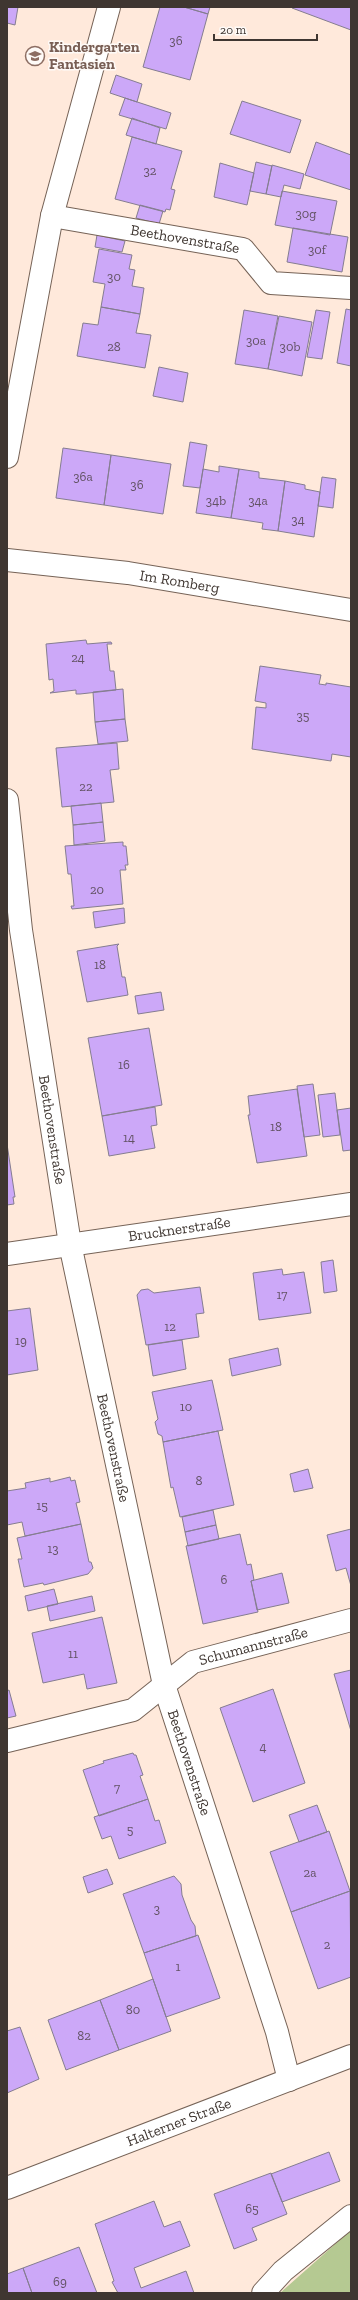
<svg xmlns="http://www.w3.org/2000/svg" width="358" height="2300" viewBox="0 0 358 2300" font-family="'Zilla Slab',serif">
<rect width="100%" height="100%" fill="#ffe9db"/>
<path fill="#b5c992" d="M351,2230V2293H279H280Z"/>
<path fill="#cca8f8" stroke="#857d90" d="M7,7H18L15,25L7,23Z
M160,7H184L208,14L190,80L143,67Z
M184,7H210L208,14Z
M293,7H351V30L292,8Z
M116,75L142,84L137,102L110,93Z
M125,98L171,113L166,129L119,115Z
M242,101L301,120L290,153L230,134Z
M132,118L160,128L156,144L126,135Z
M132,137L182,151L171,189L175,190L170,210L166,209L165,212L115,199Z
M316,142L351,155V190L305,175Z
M256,162L272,166L266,194L250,191Z
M220,163L254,173L247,205L214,197Z
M272,165L304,174L300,189L284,185L281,197L266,194Z
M282,191L337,201L330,235L275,225Z
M140,205L163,211L159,224L136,218Z
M293,228L348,237L342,272L287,262Z
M97,235L125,241L122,252L95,247Z
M99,249L132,255L129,269L135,270L132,286L144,288L140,314L101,307L105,284L93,282Z
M101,307L140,314L136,333L151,335L145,368L77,356L83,323L98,325Z
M346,309L351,310V366L337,363Z
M244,310L278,316L268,369L235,364Z
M316,310L330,312L322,359L307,357Z
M279,316L312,322L302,376L268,369Z
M159,367L188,373L183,402L153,396Z
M190,442L207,445L200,488L183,486Z
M63,448L111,455L104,505L56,498Z
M111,455L171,464L163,514L104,505Z
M219,466L239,469L231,518L196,513L203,469L219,472Z
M239,469L259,472V478L285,481L278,531L262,529L263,523L231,518Z
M322,477L336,479L333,508L318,506Z
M285,481L305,485V489L320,492L314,537L278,531Z
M86,640L87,644L111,642L112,644H107L110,671H114L116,690L80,694H76V690L50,693L54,691L53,679L49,680L46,644Z
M260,666L321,675L319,684L326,685V683L351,687V757L332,754L331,761L252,749L256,707L266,708V703L255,701Z
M123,689L125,719L95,722L93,692Z
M125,719L128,741L98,744L95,722Z
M117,743L119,769L110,770L114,802L62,807L56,748Z
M101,803L103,822L73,825L71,806Z
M103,822L105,841L74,845L73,825Z
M123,842V846H126L128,865H125L126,870H120L123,904L72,909L71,906H74L71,874H68L65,846Z
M124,908L125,923L95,928L93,912Z
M119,944L117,946L122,977H125L128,995L87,1002L77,951Z
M161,992L164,1010L138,1014L135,996Z
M149,1028L162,1105L102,1116L88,1038Z
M313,1084L320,1135L304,1137L297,1086Z
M297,1089L307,1156L257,1163L248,1115H250L248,1096Z
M335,1093L340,1135L323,1137L318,1095Z
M155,1107L157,1125L151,1126L155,1148L109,1156L102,1116Z
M351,1108V1150L343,1151L337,1110Z
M7,1144L15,1197H13L14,1204L7,1205Z
M333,1260L337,1291L324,1293L321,1262Z
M282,1269L283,1275L304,1272L311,1313L259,1320L253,1273Z
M200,1287L204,1313L196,1314L199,1337L146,1345L137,1295L141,1290L148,1289L154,1293Z
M30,1308L38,1370L7,1375V1311Z
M182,1340L186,1369L153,1376L148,1345Z
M278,1348L281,1365L232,1376L229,1359Z
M212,1380L223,1430L163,1442L162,1436L158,1434L155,1422L158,1419L152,1392Z
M218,1431L234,1505L180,1517L173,1487L171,1488L163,1442Z
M308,1469L313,1488L294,1492L290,1474Z
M70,1477L71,1481L75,1480L80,1502L76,1503L81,1524L25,1536L22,1522L7,1525V1491L26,1488L25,1483L50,1478V1482Z
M213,1510L216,1525L185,1532L182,1517Z
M81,1524L89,1562H91L93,1568L88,1574L44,1585L43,1583L24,1587L18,1559H22L17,1538Z
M216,1525L219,1539L188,1546L185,1532Z
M351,1529V1586L346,1568L336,1571L327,1535Z
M240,1534L247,1565L251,1564L254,1580L251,1581L258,1612L203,1624L186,1546Z
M282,1573L289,1603L257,1610L251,1581Z
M54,1589L58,1604L28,1611L25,1596Z
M92,1596L95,1611L50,1621L47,1606Z
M102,1617L117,1683L87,1689L84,1674L43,1683L32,1633Z
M351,1670V1731L334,1674Z
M273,1689L305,1783L253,1802L220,1708Z
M9,1690L16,1716L7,1718V1691Z
M133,1753L134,1755H136L143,1775L140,1776L148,1799L99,1816L83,1770L104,1763L103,1761Z
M148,1799L155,1821L159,1820L166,1843L119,1859L111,1836L102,1839L94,1817Z
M317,1805L327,1832L299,1842L289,1815Z
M329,1831L350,1891L291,1912L270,1852Z
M107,1869L113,1884L88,1893L83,1877Z
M174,1876L181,1884L182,1895L191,1920L195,1926L196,1936L144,1953L123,1894Z
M350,1891L351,1977L318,1989L291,1912Z
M198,1935L220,1998L166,2017L144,1953Z
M153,1979L171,2031L119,2050L100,2000Z
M100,2000L119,2050L66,2070L48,2020Z
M20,2027L39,2079L7,2093V2031Z
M329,2152L340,2181L282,2202L271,2174Z
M271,2173L287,2214L252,2228L257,2240L234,2249L214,2194Z
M154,2201L164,2227L180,2221L190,2246L134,2268L141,2288L186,2271L194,2293H118L112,2282L114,2281L95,2224Z
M79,2247L97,2293H32L23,2268Z
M23,2268L32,2293H7V2274Z"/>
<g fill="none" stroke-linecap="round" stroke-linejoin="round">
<defs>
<g id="minor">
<path id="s1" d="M52,216L243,249L271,283L351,288"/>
<path d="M7,457L52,216L109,7"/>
<path id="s2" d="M7,560L128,573L351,610"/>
<path id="s3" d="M7,800L21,930L70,1244L164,1685L277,2032L289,2080"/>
<path id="s4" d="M7,1254L351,1204"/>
<path id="s5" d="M7,1741L133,1710L193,1662L351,1620"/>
<path d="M263,2293L283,2271L351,2216"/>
</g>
<g id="secondary">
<path id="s6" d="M7,2188L351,2056"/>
</g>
</defs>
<use href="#minor" stroke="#766357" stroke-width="24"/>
<use href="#secondary" stroke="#766357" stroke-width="24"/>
<use href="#minor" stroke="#fff" stroke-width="22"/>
<use href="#secondary" stroke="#fff" stroke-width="22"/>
</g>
<defs>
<symbol id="school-ring" viewBox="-11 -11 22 22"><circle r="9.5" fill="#fefaf7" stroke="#8d6e63" stroke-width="1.5"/><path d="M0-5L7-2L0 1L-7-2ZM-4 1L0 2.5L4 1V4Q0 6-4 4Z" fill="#8d6e63"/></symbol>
</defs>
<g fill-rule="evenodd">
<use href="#school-ring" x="24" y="45" width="22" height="22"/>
</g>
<g text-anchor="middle" stroke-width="3" stroke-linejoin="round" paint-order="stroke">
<g font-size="13" fill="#625263">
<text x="176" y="45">36</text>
<text x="150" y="175">32</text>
<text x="306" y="218">30g</text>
<text x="317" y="254">30f</text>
<text x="114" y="281">30</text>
<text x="256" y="345">30a</text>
<text x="114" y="351">28</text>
<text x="290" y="351">30b</text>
<text x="83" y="481">36a</text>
<text x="137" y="489">36</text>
<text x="216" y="505">34b</text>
<text x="258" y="505">34a</text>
<text x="298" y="524">34</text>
<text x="78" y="662">24</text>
<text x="303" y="720">35</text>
<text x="86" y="791">22</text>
<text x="97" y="894">20</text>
<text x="100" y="969">18</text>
<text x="124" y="1069">16</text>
<text x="276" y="1131">18</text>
<text x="129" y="1142">14</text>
<text x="282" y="1299">17</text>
<text x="170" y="1331">12</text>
<text x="21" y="1345">19</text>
<text x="186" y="1411">10</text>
<text x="199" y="1485">8</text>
<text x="42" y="1510">15</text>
<text x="53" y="1553">13</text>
<text x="224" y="1584">6</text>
<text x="73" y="1658">11</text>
<text x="263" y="1751">4</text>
<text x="117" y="1792">7</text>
<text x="130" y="1834">5</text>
<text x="310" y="1877">2a</text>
<text x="157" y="1913">3</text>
<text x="327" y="1949">2</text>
<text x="178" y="1971">1</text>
<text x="133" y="2014">80</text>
<text x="84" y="2040">82</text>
<text x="252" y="2213">65</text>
<text x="60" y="2286">69</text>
</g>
<g font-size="15" font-weight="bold" fill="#785e54" stroke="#fefaf7" text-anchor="start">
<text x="49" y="52">Kindergarten<tspan x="49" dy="17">Fantasien</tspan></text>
</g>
<g font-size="15" fill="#3f3631" stroke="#fefaf7">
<text dy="5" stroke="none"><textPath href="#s1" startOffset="135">Beethovenstraße</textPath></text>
<text dy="5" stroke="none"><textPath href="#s2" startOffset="174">Im Romberg</textPath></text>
<text dy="5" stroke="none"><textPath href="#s3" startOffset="333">Beethovenstraße</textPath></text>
<text dy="5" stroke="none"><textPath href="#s4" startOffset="174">Brucknerstraße</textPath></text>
<text dy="5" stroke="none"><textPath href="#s3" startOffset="657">Beethovenstraße</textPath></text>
<text dy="5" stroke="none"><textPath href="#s5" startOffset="269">Schumannstraße</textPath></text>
<text dy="5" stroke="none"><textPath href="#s3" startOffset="981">Beethovenstraße</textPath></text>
<text dy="5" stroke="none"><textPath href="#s6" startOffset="184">Halterner Straße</textPath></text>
</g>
</g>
<rect width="358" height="2300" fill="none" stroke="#3f3631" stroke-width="16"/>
<path d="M214 34v6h103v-6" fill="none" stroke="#3f3631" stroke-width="2"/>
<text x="220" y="34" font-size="12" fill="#3f3631" stroke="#fefaf7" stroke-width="3" paint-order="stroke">20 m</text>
</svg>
